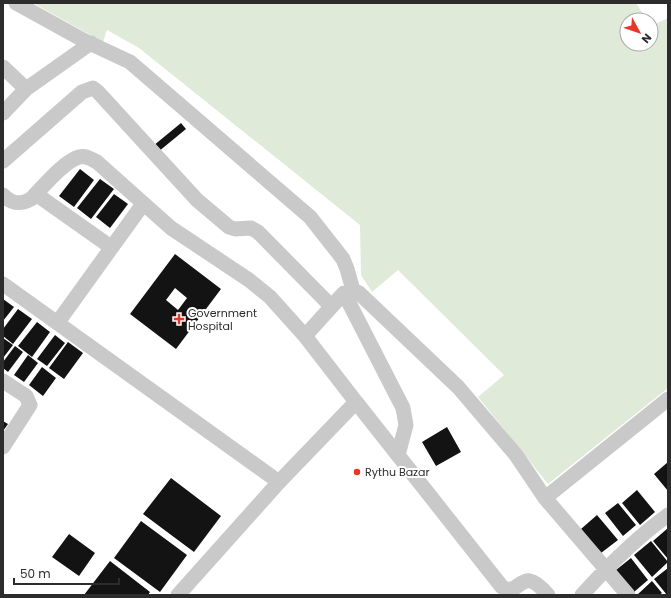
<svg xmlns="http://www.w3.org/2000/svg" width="671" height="598" viewBox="0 0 671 598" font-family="Poppins,sans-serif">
<rect width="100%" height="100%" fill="#fff"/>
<path fill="#e0ead9" d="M33,3H636L647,20H627V44H651V26L668,18V388L548,484L478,397L504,375L398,270L372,292L361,275L360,225L139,48L107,30L103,42Z"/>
<path fill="#131313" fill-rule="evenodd" d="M181,123L186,129L158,152L153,146Z
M80,169L94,180L74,207L59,196Z
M100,179L114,189L91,219L77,208Z
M114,194L128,204L110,228L96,217Z
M175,254L221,289L176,349L130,314ZM175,288L187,298L178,310L166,300Z
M3,299L14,307L3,321Z
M18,309L32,319L13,344L3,336V329Z
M37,322L50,332L32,357L18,346Z
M55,335L65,343L47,366L37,359Z
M3,338L13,345L3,358Z
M68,342L83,353L64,379L49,368Z
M15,346L23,352L8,372L3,368V362Z
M28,355L38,363L24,382L14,375Z
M42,367L56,378L43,396L29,385Z
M3,421L8,424L3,431Z
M447,427L461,452L436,466L422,442Z
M668,462V491L654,474Z
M171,478L221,516L194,552L143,514Z
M637,490L655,512L640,525L622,503Z
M618,503L636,525L623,536L605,513Z
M597,515L618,540L601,553L581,529Z
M141,521L187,555L160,592L114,558Z
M668,528V559L653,541Z
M69,534L95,553L79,576L52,557Z
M651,541L668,562L652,577L634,555Z
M631,558L648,580L634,592L616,570Z
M110,561L150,592L148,595H84Z
M668,568V595H667L654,579Z
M652,581L662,593L659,595H637Z"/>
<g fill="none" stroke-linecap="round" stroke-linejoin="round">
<path stroke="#c9c9c9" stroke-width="15" d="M16,3L83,40L130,62L310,217L343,259L347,269L353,290
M3,67L26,89
M3,113L26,89L91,43
M3,161L82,92L93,88L98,92L197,200L229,227L235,229L251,228L258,232L331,306
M36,194L111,247
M3,195C12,204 20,205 31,199C43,187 63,162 79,157C86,155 91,159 97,162L171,228L249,280L270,297L305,336L356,402L279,482L178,595
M3,284L279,482
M344,293L403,408L406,425L398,455
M58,322L143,204
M305,336L342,295L353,290L359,293L458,387L516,455L545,498L628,595
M3,381L26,396L30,405L3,447
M356,402L502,587C522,598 520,562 548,595
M545,498L668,399
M582,595C608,566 636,538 668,515"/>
</g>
<g fill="#e7362a" stroke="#fff" stroke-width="1.5">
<path d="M177 313h4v4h4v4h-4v4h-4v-4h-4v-4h4z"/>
<circle cx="357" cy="472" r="4"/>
</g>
<g text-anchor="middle" stroke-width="4" stroke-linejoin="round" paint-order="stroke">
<g font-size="11" fill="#2c2c2c" stroke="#fff" text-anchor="start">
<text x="188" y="317">Government<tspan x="188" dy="13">Hospital</tspan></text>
<text x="365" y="476">Rythu Bazar</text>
</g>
</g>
<rect width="671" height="598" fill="none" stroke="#2c2c2c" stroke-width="8"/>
<g transform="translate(639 32) rotate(130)"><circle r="19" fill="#ffffff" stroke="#ababab"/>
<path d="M0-3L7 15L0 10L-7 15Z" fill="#e7362a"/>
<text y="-6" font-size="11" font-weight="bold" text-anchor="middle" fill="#2c2c2c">N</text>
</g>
<path d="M14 578v6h105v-6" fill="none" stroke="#2c2c2c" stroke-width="2"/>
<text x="20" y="578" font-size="12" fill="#2c2c2c" stroke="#ffffff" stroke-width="3" paint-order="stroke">50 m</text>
</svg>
